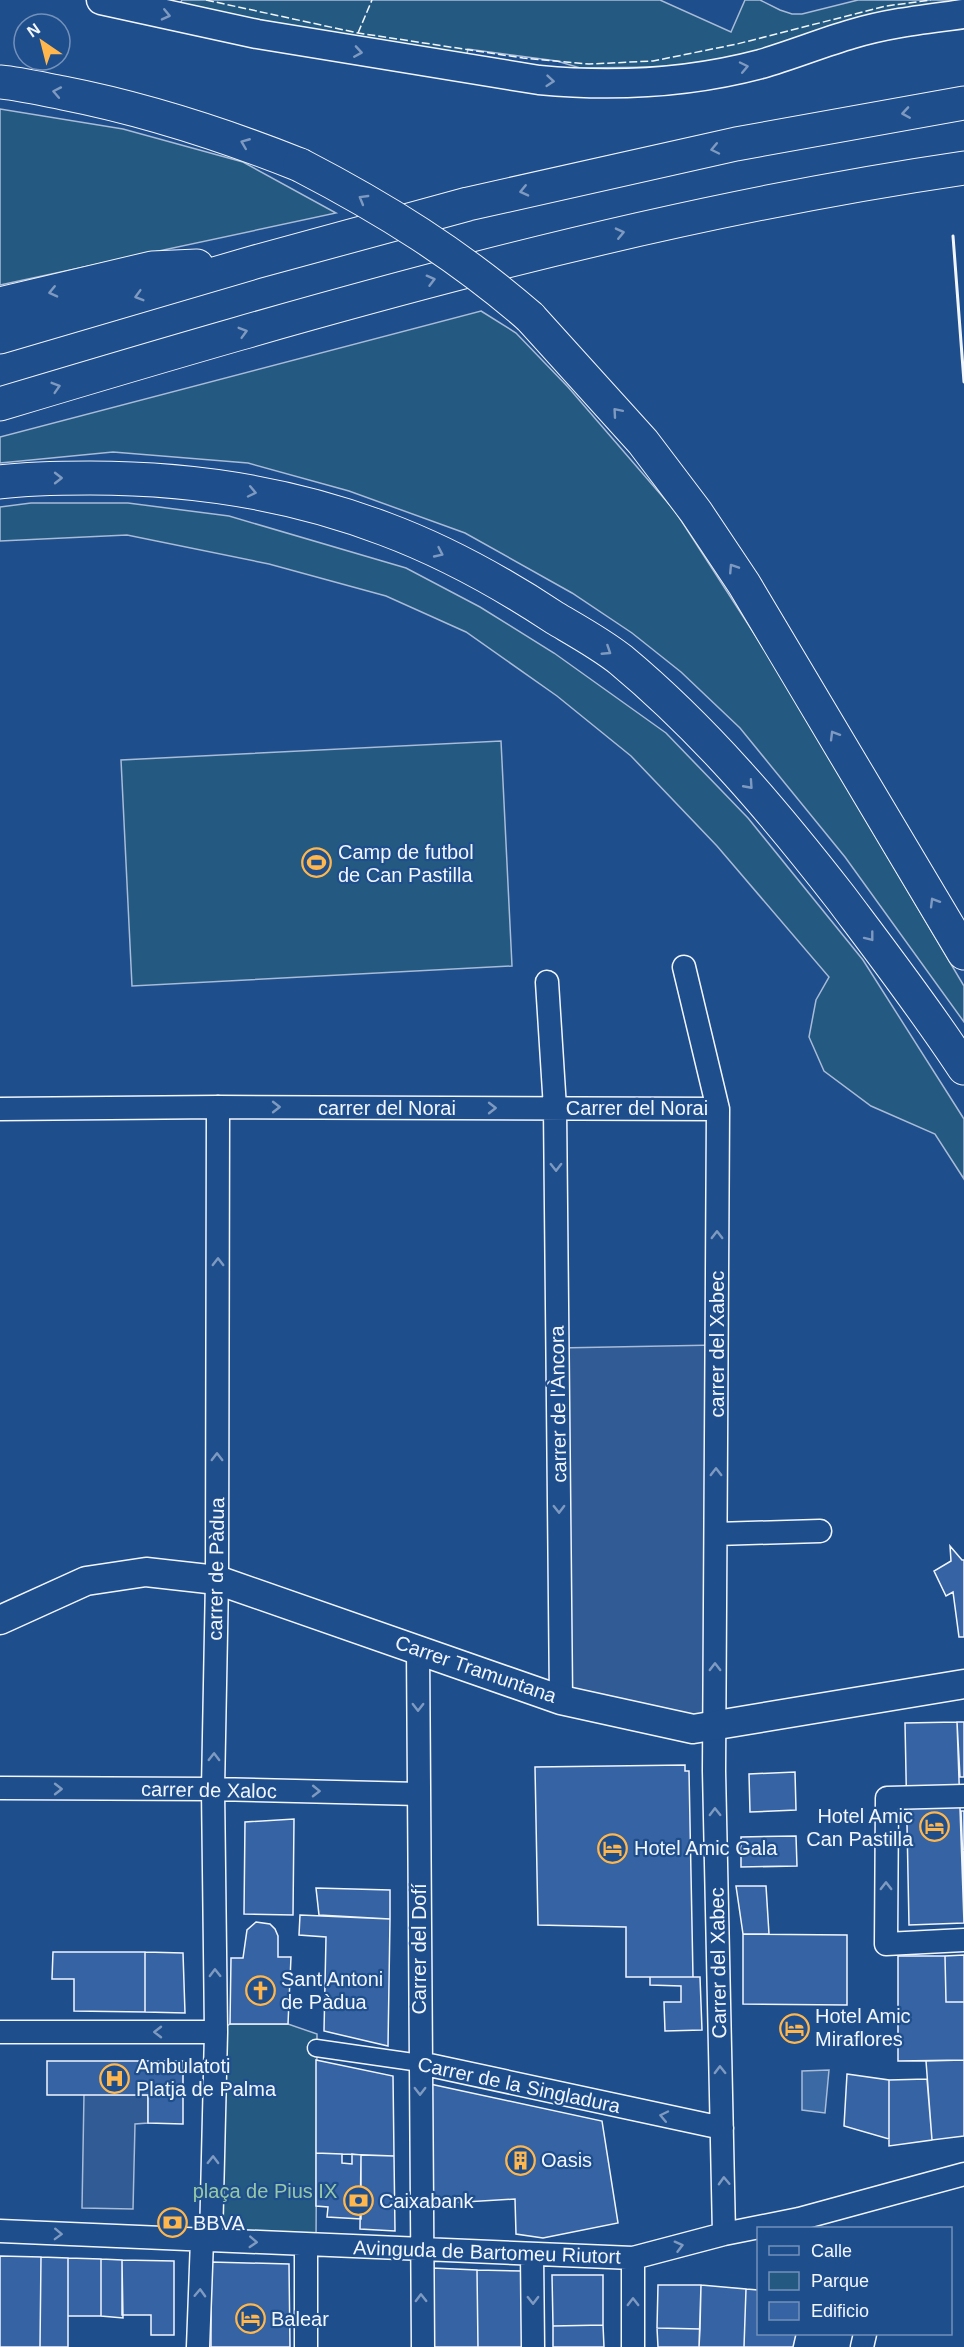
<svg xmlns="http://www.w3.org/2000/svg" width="964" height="2347" viewBox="0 0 964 2347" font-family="Helvetica,sans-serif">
<rect width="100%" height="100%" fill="#1f4e8c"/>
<path fill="#245a82" stroke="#a8bbd7" stroke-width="1.5" d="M182,0H660L731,32L745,0H760L780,10L792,14H802L858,0H964V2L742,56L697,63L662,67L580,68L557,61L468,49L466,58L179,5Z
M0,109L123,129L243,162L336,213L0,285Z
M481,311L516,333L568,387L675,511L768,655L964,986V1022L845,857L740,728L681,672L632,633L572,593L465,533L349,491L248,463L113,452L0,463V437Z
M31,503H128L229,516L406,568L480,607L554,653L666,733L748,818L863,960L964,1119V1179L935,1134L871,1106L824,1071L809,1037L816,1000L829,977L717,846L631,756L557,696L466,632L386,596L269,564L127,535L0,541V507Z
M501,741L512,966L132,986L121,760Z
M230,2024H288L317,2034L316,2246L211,2240L216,2032Z"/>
<path fill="#305b95" stroke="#a8bbd7" stroke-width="1.5" d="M717,1345L715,1726L561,1700L558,1348Z
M84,2094L148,2095V2123L135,2124L133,2209L82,2208Z"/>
<path fill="#3b69a3" stroke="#a8bbd7" stroke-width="1.5" d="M829,2070L825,2113L802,2110V2071Z"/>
<path fill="#3563a3" stroke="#f2f6ff" stroke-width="1.5" d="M950,1546L962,1560H964V1637H959L953,1592L946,1596L934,1571L951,1561Z
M957,1722H964V1777H960Z
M957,1722L964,1923L909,1925L905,1723Z
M685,1765V1771H689L693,1977H626V1927L538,1925L535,1767Z
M795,1772L796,1810L750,1812L749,1774Z
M961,1811H964V1915L963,1863Z
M294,1819L293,1915L244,1914L245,1822Z
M796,1836L797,1866L741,1867V1837Z
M736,1886H766L769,1934H743Z
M316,1888L390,1890V1919L319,1915Z
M300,1915L390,1919L388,2046L324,2031L326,1937L299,1935Z
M256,1922L270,1924L275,1929L278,1936V1957H291L288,2024H230L231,1958H243L247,1930Z
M743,1934L847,1935V2005L743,2004Z
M53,1952H145V2012L74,2011V1979H52Z
M145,1952L183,1953L185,2013L145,2012Z
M964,1955V2002H946L945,1956Z
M898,1956H945L946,2002H964V2060L898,2061Z
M650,1977H700L702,2030L665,2031L664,2002H681V1986L650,1985Z
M316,2060L393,2076L394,2156L316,2153Z
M964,2060V2136L932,2140L926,2061Z
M47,2061H183V2124L148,2123V2095H47Z
M847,2074L889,2080V2139L844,2126Z
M927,2079L932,2140L889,2146V2080Z
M430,2084L602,2121L618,2223L543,2238L516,2234L515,2199L432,2204Z
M316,2153L342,2154V2163L352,2164V2154L361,2155V2219L327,2217L328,2207L316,2206Z
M361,2155L394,2156L395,2231L360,2229Z
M0,2256L41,2257L40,2347H0Z
M41,2257L68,2258V2347H40Z
M68,2258L101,2259V2316H68Z
M101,2259L122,2260L123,2318L101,2316Z
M122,2260L174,2261V2335H151V2315H122Z
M211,2262L289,2264L290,2347H211Z
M432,2268L477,2270L478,2347H433Z
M477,2270L522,2271L523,2347H478Z
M552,2275H603V2325L553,2326Z
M658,2285H701L700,2329L657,2328Z
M701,2285L746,2289L744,2347H699Z
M746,2289L758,2290V2334H796L793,2347H744Z
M603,2325L604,2347H553V2326Z
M657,2328L700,2329L699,2347H658Z"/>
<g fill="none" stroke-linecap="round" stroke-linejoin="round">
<defs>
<path id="pedestrian" d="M316,2048L420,2063"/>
<path id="minor" d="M684,967L718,1109L714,1771L724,2234
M547,982L555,1108L561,1700
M0,1109L218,1107L718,1109
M716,1534L820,1531
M418,1648L423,2347
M0,1788L213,1789L419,1794
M964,1796L887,1798L886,1944L964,1940
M0,2032H216
M420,2063L722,2128
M0,2231L633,2258L724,2234L799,2219L964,2174
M211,2240L216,2032L213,1789L217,1580L218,1107
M532,2254L533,2347
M198,2347L202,2240
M306,2347V2245
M633,2347V2258
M862,2347L865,2334"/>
<path id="tertiary" d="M101,0L257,34L539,80C613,87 689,83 761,64C792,55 821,43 852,34C888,23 926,19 964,14
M0,1620L86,1581L146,1572L217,1580L561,1700L693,1729L964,1684"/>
<path id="motorway" d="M0,82C21,84 42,89 63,93C145,109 222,134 300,165
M0,304L152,268L197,266
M530,317L643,442L696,512L744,584L964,953
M0,337L255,262L468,204L736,144L964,103
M0,404C317,309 636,216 964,168
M0,482C30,478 60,478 90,478C190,478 291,493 385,529C444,551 502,583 555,618C577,631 601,644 621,660C705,730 774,812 841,898C883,954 926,1010 964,1068"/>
</defs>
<use href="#pedestrian" stroke="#f2f6ff" stroke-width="19"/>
<use href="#minor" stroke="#f2f6ff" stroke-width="25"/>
<use href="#tertiary" stroke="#f2f6ff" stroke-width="31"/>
<use href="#motorway" stroke="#f2f6ff" stroke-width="35"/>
<use href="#pedestrian" stroke="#1f4e8c" stroke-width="16"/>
<use href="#minor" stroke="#1f4e8c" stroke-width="22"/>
<use href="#tertiary" stroke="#1f4e8c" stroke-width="28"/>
<use href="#motorway" stroke="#1f4e8c" stroke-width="33"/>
<defs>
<path id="motorway-bridge" d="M300,165C383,208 459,255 530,317"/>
</defs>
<use href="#motorway-bridge" stroke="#f2f6ff" stroke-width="35" stroke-linecap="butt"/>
<use href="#motorway-bridge" stroke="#1f4e8c" stroke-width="33"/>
<path stroke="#f2f6ff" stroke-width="1.5" stroke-dasharray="8 3" stroke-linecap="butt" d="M206,0L358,33L523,58L589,64L653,61L737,44L886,6L931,0
M358,33L372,0"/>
<path stroke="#f2f6ff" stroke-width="3" d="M953,236L964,382"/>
</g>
<defs><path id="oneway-chevron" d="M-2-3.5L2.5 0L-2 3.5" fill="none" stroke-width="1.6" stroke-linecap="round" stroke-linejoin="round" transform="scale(1.5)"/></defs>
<g stroke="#7e9ac0">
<use href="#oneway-chevron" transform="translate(166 15) rotate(13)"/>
<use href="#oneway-chevron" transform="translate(358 52) rotate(9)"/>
<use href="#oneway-chevron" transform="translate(744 67) rotate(-12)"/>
<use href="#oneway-chevron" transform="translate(550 81) rotate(5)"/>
<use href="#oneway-chevron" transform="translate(57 92) rotate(-169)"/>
<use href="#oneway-chevron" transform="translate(906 113) rotate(171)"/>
<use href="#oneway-chevron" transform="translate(245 143) rotate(-158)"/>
<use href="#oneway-chevron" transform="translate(715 149) rotate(168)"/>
<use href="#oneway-chevron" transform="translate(524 191) rotate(167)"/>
<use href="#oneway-chevron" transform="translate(363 199) rotate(-150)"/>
<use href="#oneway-chevron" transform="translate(620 233) rotate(-13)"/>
<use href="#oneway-chevron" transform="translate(431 280) rotate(-15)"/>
<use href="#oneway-chevron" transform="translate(53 292) rotate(167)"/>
<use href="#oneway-chevron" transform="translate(139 296) rotate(164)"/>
<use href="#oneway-chevron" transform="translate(243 332) rotate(-16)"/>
<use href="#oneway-chevron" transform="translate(56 387) rotate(-17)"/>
<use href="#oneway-chevron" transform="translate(617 412) rotate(-131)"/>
<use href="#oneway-chevron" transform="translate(58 478)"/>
<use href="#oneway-chevron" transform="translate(252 492) rotate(12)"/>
<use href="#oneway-chevron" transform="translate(439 553) rotate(25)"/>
<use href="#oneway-chevron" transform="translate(733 568) rotate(-123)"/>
<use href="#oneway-chevron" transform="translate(607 651) rotate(33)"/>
<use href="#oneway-chevron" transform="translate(834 735) rotate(-121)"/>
<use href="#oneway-chevron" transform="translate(749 785) rotate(48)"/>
<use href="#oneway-chevron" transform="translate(934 902) rotate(-121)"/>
<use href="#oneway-chevron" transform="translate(870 937) rotate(52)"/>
<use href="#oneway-chevron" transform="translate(276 1107)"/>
<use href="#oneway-chevron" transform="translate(492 1108)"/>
<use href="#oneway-chevron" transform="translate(556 1167) rotate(89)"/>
<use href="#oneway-chevron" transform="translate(717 1235) rotate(-90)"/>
<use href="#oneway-chevron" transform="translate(218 1262) rotate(-90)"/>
<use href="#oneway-chevron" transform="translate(217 1457) rotate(-90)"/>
<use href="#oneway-chevron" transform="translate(716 1472) rotate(-90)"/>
<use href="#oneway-chevron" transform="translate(559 1509) rotate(89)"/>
<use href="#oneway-chevron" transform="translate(715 1667) rotate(-90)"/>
<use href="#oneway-chevron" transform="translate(418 1707) rotate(90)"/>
<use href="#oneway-chevron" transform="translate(214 1757) rotate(-89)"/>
<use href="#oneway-chevron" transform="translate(58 1789)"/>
<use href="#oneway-chevron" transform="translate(316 1791) rotate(1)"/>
<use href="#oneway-chevron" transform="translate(715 1812) rotate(-91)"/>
<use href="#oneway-chevron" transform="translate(886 1886) rotate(-90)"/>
<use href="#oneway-chevron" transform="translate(215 1973) rotate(-91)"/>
<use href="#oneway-chevron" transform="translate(158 2032) rotate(180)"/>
<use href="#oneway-chevron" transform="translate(720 2070) rotate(-91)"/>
<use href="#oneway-chevron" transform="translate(420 2091) rotate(90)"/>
<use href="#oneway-chevron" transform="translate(664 2116) rotate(-168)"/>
<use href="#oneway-chevron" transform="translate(213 2160) rotate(-89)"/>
<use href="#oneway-chevron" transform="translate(724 2181) rotate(-92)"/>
<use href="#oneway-chevron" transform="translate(58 2234) rotate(2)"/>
<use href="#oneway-chevron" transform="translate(253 2242) rotate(3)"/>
<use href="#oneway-chevron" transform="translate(679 2246) rotate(-15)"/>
<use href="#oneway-chevron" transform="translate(200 2293) rotate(-88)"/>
<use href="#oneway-chevron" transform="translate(421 2298) rotate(-91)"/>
<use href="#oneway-chevron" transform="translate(533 2300) rotate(89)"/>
<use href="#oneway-chevron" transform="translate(633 2302) rotate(-90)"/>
</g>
<defs>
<symbol id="stadium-ring" viewBox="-11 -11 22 22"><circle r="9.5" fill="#1f4e8c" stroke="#ffb74d" stroke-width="1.5"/><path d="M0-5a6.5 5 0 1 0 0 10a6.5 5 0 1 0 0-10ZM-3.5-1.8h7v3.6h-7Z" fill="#ffb74d"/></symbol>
<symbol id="hotel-ring" viewBox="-11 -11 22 22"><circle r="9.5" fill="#1f4e8c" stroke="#ffb74d" stroke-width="1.5"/><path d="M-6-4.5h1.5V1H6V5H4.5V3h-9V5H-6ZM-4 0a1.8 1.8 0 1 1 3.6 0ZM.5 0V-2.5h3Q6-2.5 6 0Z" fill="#ffb74d"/></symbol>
<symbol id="church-ring" viewBox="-11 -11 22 22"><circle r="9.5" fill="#1f4e8c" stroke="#ffb74d" stroke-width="1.5"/><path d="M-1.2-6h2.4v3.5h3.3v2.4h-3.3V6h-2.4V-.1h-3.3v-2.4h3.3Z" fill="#ffb74d"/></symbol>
<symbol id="hospital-ring" viewBox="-11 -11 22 22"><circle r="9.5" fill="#1f4e8c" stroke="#ffb74d" stroke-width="1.5"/><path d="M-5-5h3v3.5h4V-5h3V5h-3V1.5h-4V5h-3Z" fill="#ffb74d"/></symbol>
<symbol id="building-ring" viewBox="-11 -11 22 22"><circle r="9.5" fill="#1f4e8c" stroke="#ffb74d" stroke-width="1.5"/><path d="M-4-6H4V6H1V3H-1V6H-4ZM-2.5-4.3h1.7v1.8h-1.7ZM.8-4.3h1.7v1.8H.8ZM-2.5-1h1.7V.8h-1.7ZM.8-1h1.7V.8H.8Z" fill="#ffb74d"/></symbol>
<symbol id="bank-ring" viewBox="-11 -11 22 22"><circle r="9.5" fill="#1f4e8c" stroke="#ffb74d" stroke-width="1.5"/><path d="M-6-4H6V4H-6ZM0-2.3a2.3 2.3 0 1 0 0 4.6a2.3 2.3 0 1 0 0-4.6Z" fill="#ffb74d"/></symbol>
</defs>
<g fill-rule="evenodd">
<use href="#stadium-ring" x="300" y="846" width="33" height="33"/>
<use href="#hotel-ring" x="918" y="1810" width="33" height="33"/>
<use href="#hotel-ring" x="596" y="1832" width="33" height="33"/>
<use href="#church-ring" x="244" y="1974" width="33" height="33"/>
<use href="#hotel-ring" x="778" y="2012" width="33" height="33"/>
<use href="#hospital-ring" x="98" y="2062" width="33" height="33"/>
<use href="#building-ring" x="504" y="2144" width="33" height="33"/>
<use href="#bank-ring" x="342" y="2184" width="33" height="33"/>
<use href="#bank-ring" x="156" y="2206" width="33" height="33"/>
<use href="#hotel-ring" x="234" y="2302" width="33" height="33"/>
</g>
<g text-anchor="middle" stroke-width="4.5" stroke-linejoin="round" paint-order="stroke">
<g font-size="20" fill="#f2f6ff" stroke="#1f4e8c" text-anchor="start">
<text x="338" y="859">Camp de futbol<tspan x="338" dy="23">de Can Pastilla</tspan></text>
<text x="913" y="1823" text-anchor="end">Hotel Amic<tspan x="913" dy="23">Can Pastilla</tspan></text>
<text x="634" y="1855">Hotel Amic Gala</text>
<text x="281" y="1986">Sant Antoni<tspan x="281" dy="23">de Pàdua</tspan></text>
<text x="815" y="2023">Hotel Amic<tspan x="815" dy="23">Miraflores</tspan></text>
<text x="136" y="2073">Ambulatoti<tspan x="136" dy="23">Platja de Palma</tspan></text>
<text x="541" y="2167">Oasis</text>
<text x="379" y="2208">Caixabank</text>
<text x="193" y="2230">BBVA</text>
<text x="271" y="2326">Balear</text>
</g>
<g font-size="20" fill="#f2f6ff" stroke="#1f4e8c">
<text x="387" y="1115">carrer del Norai</text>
<text x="637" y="1115">Carrer del Norai</text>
<text transform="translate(717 1344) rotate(-90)" y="7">carrer del Xabec</text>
<text transform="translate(558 1404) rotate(-91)" y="7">carrer de l'Àncora</text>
<text transform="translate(216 1569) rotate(-89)" y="7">carrer de Pàdua</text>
<text transform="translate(476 1669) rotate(19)" y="7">Carrer Tramuntana</text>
<text transform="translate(209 1790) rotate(1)" y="7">carrer de Xaloc</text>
<text transform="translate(419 1949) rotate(-90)" y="7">Carrer del Dofí</text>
<text transform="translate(718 1963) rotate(-91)" y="7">Carrer del Xabec</text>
<text transform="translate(519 2085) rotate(12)" y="7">Carrer de la Singladura</text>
<text transform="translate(487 2252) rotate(2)" y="7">Avinguda de Bartomeu Riutort</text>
</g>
<g font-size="20" fill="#97c8a6" stroke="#1f4e8c">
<text x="265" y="2198">plaça de Pius IX</text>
</g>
</g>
<rect x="757" y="2227" width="195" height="108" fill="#1f4e8c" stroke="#7391ba" stroke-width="1.5"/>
<rect x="769" y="2246" width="30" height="9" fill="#1f4e8c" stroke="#7391ba" stroke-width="1.5"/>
<text x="811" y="2257" font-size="18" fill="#f2f6ff">Calle</text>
<rect x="769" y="2272" width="30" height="18" fill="#245a82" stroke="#7391ba" stroke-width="1.5"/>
<text x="811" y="2287" font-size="18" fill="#f2f6ff">Parque</text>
<rect x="769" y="2302" width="30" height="18" fill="#3563a3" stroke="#7391ba" stroke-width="1.5"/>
<text x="811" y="2317" font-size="18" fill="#f2f6ff">Edificio</text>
<g transform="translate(42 42) rotate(325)"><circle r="28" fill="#1f4e8c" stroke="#7391ba" stroke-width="1.5"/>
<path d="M0-4.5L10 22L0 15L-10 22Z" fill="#ffb74d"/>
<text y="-9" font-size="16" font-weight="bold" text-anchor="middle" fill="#f2f6ff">N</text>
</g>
</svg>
